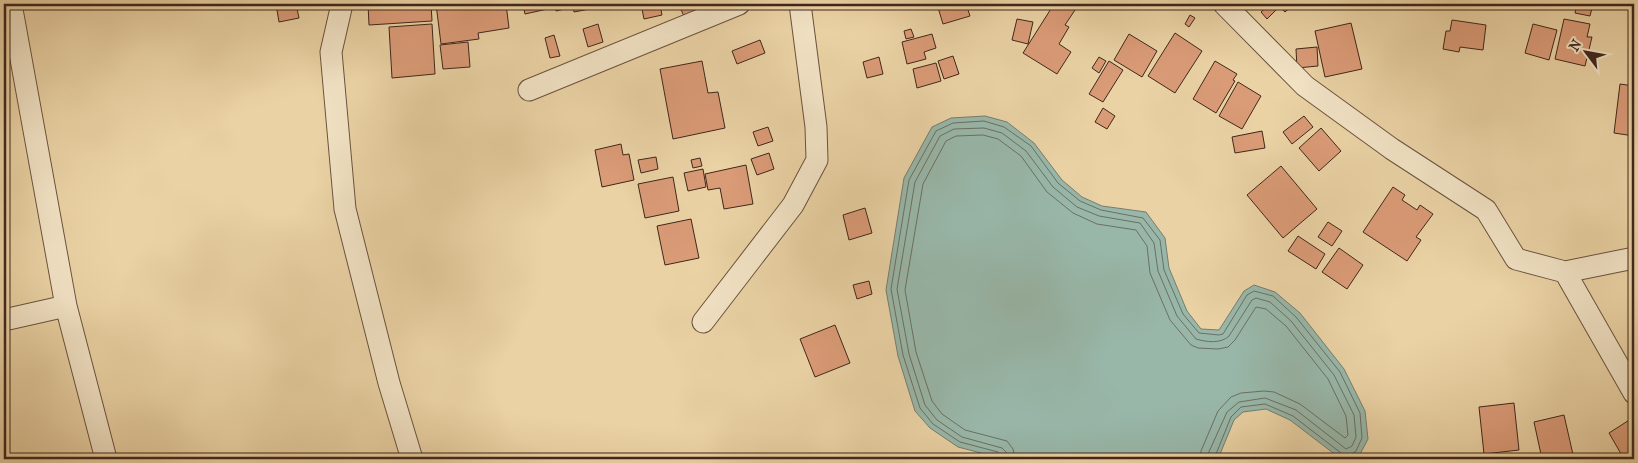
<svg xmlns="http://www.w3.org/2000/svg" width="1638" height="463" viewBox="0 0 1638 463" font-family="'IM FELL French Canon',serif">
<rect width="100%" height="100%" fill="#ead2a4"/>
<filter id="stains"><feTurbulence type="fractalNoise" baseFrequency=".004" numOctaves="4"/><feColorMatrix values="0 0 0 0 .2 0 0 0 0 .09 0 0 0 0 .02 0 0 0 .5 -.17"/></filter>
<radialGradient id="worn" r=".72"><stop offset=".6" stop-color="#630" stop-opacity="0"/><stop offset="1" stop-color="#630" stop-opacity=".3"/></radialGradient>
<path fill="#98b7a9" stroke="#757d70" d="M985,116L1007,122L1034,143L1062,180L1082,197L1102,206L1146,212L1165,238L1169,268L1187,311L1201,329L1219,330L1244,291L1254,285L1275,292L1300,313L1344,369L1365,411L1368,439L1359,456L1341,459L1290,420L1266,409L1243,412L1234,420L1218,459H1004L958,447L930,428L915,411L898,356L886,290L904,178L932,127L951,118Z"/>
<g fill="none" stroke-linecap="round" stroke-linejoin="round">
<path stroke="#6c6f62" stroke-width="1" d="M1001,459V455L998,452L960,442L933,424L920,408L903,355L891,289L909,180L936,131L953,123L984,121L1004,127L1031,146L1058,183L1080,201L1101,210L1143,218L1160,240L1164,270L1183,314L1199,333L1219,335L1223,334L1247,295L1254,291L1273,296L1296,317L1340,372L1360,413L1362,438L1356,451L1350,455V459
M1008,459L1006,452L1002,448L962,437L937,420L925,405L909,354L897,289L915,182L940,136L954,129L984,128L1002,133L1026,151L1053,187L1077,207L1099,216L1140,223L1154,243L1158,271L1177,316L1196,339C1206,342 1221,344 1229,336L1252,300L1256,298L1270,302L1291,321L1334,375L1354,415L1356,437L1352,446L1346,449L1296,410L1265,398L1239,402L1227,412L1208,454V459
M1015,459L1013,449L1007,441L965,430L942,414L932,401L916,352L905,290L923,184L946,141L956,136L983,135L998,139L1021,156L1047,192L1073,213L1097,224L1136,230L1147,246L1150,273L1170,320L1191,345L1198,348L1218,349L1228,347L1235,340L1256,307L1266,309L1286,326L1328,379L1346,416L1348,435L1345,438L1300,404L1274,392L1264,391L1241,393L1231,397L1218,411L1201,451L1200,459
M1214,459L1231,417L1241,407L1265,404L1293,416L1341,453L1343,459"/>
</g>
<path fill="#da9b77" stroke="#40271b" d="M276,4H296L299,18L279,22Z
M368,4H431L432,21L369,25Z
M436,4H506L509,28L478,33L479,39L441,44Z
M523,4H551L552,8L525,14Z
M555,4H599L600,7L574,12L573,7L556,11Z
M641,4H660L662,15L644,19Z
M683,4H715L687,23L679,5Z
M937,4H966L970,16L943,24Z
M1054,4H1079L1065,25L1069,27L1059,44L1071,52L1057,74L1023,53Z
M1270,4L1277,9L1267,19L1261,12Z
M1277,4H1294L1285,12Z
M1577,4H1593L1590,16L1575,13Z
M1190,15L1195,18L1189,27L1185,24Z
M1017,19L1033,22L1028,44L1012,40Z
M1564,19L1590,24L1587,37H1592L1585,66L1555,59Z
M1452,20L1486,25L1483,50L1460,47L1459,52L1443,49L1446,31H1450Z
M1351,23L1362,69L1325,77L1315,31Z
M432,24L435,74L392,78L389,27Z
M598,24L603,42L588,47L583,29Z
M1533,24L1557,30L1549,60L1525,53Z
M911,29L914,37L906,39L904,31Z
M1175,33L1202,51L1175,93L1148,76Z
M932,34L936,48L924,52L926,59L907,64L902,42Z
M1129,34L1157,51L1142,77L1114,60Z
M554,35L560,56L550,58L545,38Z
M760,40L765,53L737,64L732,51Z
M468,42L470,67L443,69L440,45Z
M1317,47L1318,66L1297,68L1296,49Z
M953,56L959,74L944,79L938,61Z
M879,57L883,74L867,78L863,62Z
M1099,57L1106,61L1099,73L1092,68Z
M702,61L708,93L718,92L725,128L673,139L660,69Z
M1109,61L1123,70L1103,102L1089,94Z
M1215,61L1237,74L1233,80L1235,81L1216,113L1193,99Z
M936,63L941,81L917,88L913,69Z
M1238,82L1261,96L1242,129L1219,116Z
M1620,84L1634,86V136L1614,133Z
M1103,108L1115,116L1107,129L1095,122Z
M1304,116L1313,127L1292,144L1283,132Z
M768,127L773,141L758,146L753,132Z
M1321,128L1341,151L1319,171L1299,148Z
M1262,131L1265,148L1235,153L1232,137Z
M621,144L623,155L629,154L634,180L602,187L595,150Z
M769,153L774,169L757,175L751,159Z
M656,157L658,169L641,173L638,160Z
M700,158L702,166L693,168L691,160Z
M746,165L753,204L724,209L720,188L708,190L705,174Z
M1281,166L1317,209L1283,238L1247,195Z
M703,169L706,187L688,191L684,173Z
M673,177L679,211L645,218L638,184Z
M1393,187L1405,195L1402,200L1417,210L1420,205L1433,214L1416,237L1421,240L1407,261L1363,232Z
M865,208L872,233L849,240L843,215Z
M691,219L699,258L665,265L657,226Z
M1328,222L1342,231L1332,246L1318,237Z
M1298,236L1325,254L1316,269L1288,251Z
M1339,248L1363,265L1347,289L1322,272Z
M869,281L872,294L857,299L853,285Z
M835,325L850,363L815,377L800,339Z
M1514,403L1519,450L1484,454L1479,407Z
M1564,415L1574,459H1542L1534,422Z
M1634,417V459H1624L1609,433Z"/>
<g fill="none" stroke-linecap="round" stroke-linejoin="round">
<defs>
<path id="minor" d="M11,4L66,306L106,459
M342,4L331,52L345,209L389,383L412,459
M1224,4L1305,86L1392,149L1486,210L1516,259L1565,272L1634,393
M529,90L739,4
M1565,272L1634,258
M4,320L66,306
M703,322L793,205L817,160L816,127L800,4"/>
</defs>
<use href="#minor" stroke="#6a523d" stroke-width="23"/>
<use href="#minor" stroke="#f1e2c4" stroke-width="21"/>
</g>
<rect width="1638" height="463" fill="none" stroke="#ead2a4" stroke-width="20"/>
<rect x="5" y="5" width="1628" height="453" fill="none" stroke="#40271b" stroke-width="2.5"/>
<rect x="10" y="10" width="1618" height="443" fill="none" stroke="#40271b"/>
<g transform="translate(1586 52) rotate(302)" stroke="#f1e2c4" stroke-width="4" paint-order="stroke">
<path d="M0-4L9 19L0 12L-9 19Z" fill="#40271b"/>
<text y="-8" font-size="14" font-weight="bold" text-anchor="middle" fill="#40271b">N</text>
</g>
<rect width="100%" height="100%" filter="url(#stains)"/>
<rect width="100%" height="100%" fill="url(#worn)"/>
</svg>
